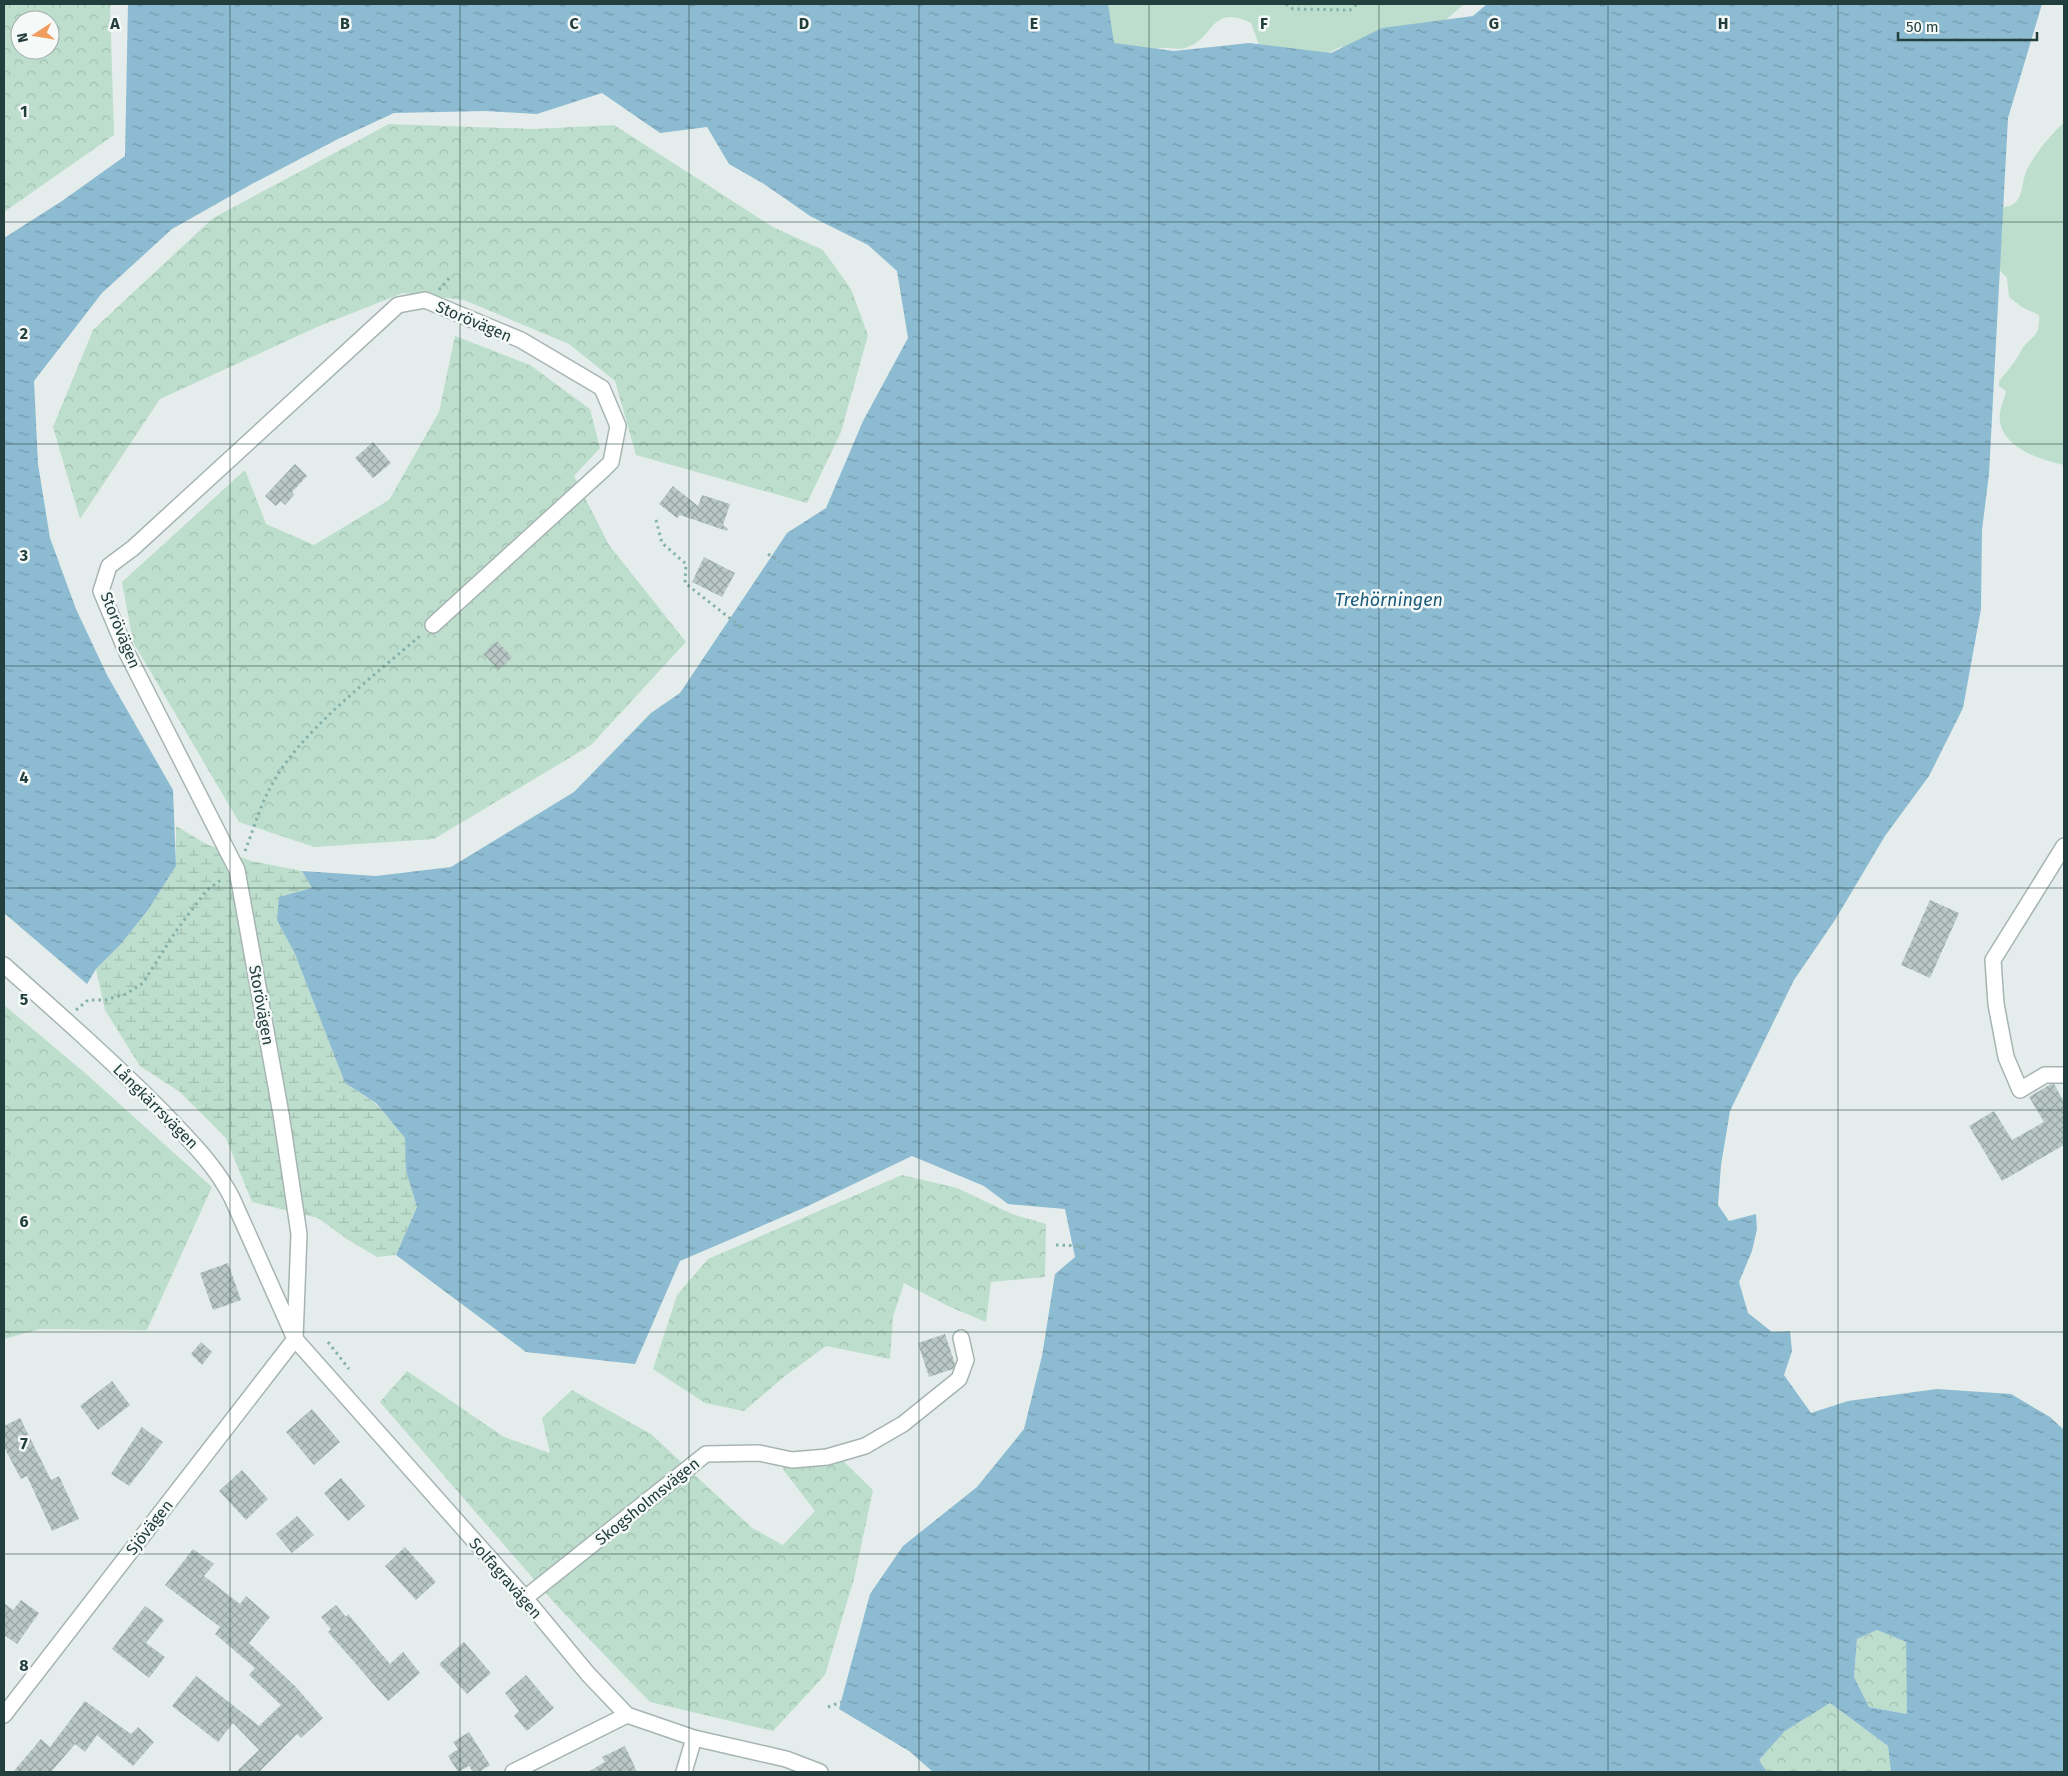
<svg xmlns="http://www.w3.org/2000/svg" width="2068" height="1776" viewBox="0 0 2068 1776" font-family="'Fira Sans',sans-serif">
<defs>
<pattern id="forest-crowns" width="20" height="18" patternUnits="userSpaceOnUse" patternTransform="scale(1.25)"><rect width="20" height="18" fill="#bddecc"/><path d="M2 6a3 3 0 1 1 6 0M12 15a3 3 0 1 1 6 0" fill="none" stroke="#a2c0b0"/></pattern>
<pattern id="wetland-marsh" width="20" height="14" patternUnits="userSpaceOnUse" patternTransform="scale(1.25)"><rect width="20" height="14" fill="#bddecc"/><path d="M1 5h8M5 5V1M11 12h8M15 12V8" fill="none" stroke="#a2c0b0"/></pattern>
<pattern id="water-ripples" width="26" height="14" patternUnits="userSpaceOnUse" patternTransform="scale(1.25)"><rect width="26" height="14" fill="#8dbbd2"/><path d="M2 4q2-2 4 0t4 0M15 11q2-2 4 0t4 0" fill="none" stroke="#7399ac"/></pattern>
<pattern id="building-cross-hatch" width="8" height="8" patternUnits="userSpaceOnUse" patternTransform="scale(1.25)"><rect width="8" height="8" fill="#b9c8c5"/><path d="M0 0l8 8M0 8l8-8" fill="none" stroke="#96a4a1"/></pattern>
</defs>
<rect width="100%" height="100%" fill="#e4edeb"/>
<path fill="url(#forest-crowns)" fill-rule="evenodd" d="M4,4H110L114,135L4,212ZM20,20H50V50H20Z
M389,124L534,129L614,125L773,227L823,250L851,289L868,335L841,432L807,503L636,455L615,381L569,344L464,300L403,293L317,327L160,399L80,519L53,427L93,330L213,218Z
M455,336L530,365L590,409L600,448L574,476L609,545L686,642L591,745L434,839L314,847L239,822L133,642L122,582L245,470L266,524L314,545L389,500L439,412Z
M4,1005L85,1073L212,1187L147,1330L40,1329L4,1339Z
M902,1175L957,1188L1012,1214L1046,1224L1045,1277L991,1282L986,1322L950,1307L904,1283L893,1317L890,1359L826,1346L785,1376L744,1411L705,1403L653,1369L677,1295L708,1259Z
M407,1371L504,1437L550,1453L542,1418L572,1390L651,1434L752,1528L783,1545L815,1511L782,1468L839,1457L873,1490L854,1579L825,1675L773,1731L650,1702L558,1607L380,1402Z
M1877,1630L1906,1642L1908,1714L1869,1707L1854,1677L1857,1639Z
M1830,1703L1888,1746L1891,1772H1767L1759,1760L1785,1731Z"/>
<path fill="url(#wetland-marsh)" d="M176,826L206,844L251,861L302,871L312,888L277,920L295,954L345,1083L375,1103L406,1138V1171L417,1207L396,1255L377,1257L347,1239L318,1218L252,1202L226,1138L180,1092L140,1066L105,1010L96,969L121,944L148,910L176,866Z"/>
<path fill="#bddecc" d="M1092,4H1464L1437,28L1338,48L1316,59L1259,45L1251,23C1211,3 1213,39 1188,47C1179,51 1171,47 1161,48C1149,49 1136,56 1124,60L1085,13Z
M2064,123V465C2041,460 2004,448 2000,422C1998,411 2004,401 2006,391L1999,386V381C2007,372 2015,362 2020,353C2028,337 2041,339 2039,315L2022,307L2009,297L2007,278L1997,267L2002,208C2007,206 2012,206 2016,202C2023,194 2022,182 2026,172C2031,159 2053,131 2064,123Z"/>
<path fill="url(#water-ripples)" fill-rule="evenodd" d="M128,4H1108L1114,43L1174,51L1249,43L1331,53L1382,28L1473,16L1487,4H2042L2008,118L1989,474L1982,530L1981,609L1963,708L1929,776L1885,836L1835,920L1794,980L1730,1111L1721,1165L1718,1205L1729,1221L1756,1214L1757,1229L1752,1251L1739,1282L1748,1313L1772,1332L1790,1331L1792,1351L1784,1375L1811,1413L1848,1401L1937,1389L2011,1394L2050,1417L2064,1430V1772H1891L1888,1746L1830,1703L1785,1731L1759,1760L1767,1772H933L909,1751L839,1709L870,1594L903,1546L977,1487L1024,1429L1042,1356L1055,1274L1075,1257L1065,1209L1008,1204L984,1186L912,1156L808,1206L680,1261L635,1364L526,1352L396,1255L417,1207L406,1171L405,1138L376,1103L345,1083L295,954L277,920L279,897L312,888L302,871L376,876L451,867L574,792L651,713L680,693L787,533L826,508L863,421L908,338L897,271L868,245L810,216L764,184L729,164L707,127L660,133L602,93L537,114L485,111L394,113L338,139L250,185L172,229L102,293L34,381L38,464L50,538L76,609L107,675L173,790L176,866L148,910L121,944L96,969L87,984L4,913V238L62,201L125,156ZM1877,1630L1906,1642L1907,1714L1869,1707L1854,1677L1857,1639Z"/>
<path fill="url(#building-cross-hatch)" d="M373,442L391,463L373,478L355,458Z
M295,464L307,476L292,492L294,495L285,505L281,501L276,506L265,496Z
M673,486L698,506L702,495L730,504L723,525L728,529L727,531L680,515L677,518L659,504Z
M704,557L735,573L722,597L692,582Z
M497,641L512,657L499,670L483,654Z
M1930,900L1959,913L1930,978L1901,965Z
M2051,1084H2054L2064,1102V1145L2002,1181L1969,1126L1994,1111L2012,1140L2044,1122L2029,1097Z
M228,1263L241,1300L213,1310L200,1273Z
M945,1334L955,1364L953,1369L929,1377L918,1343Z
M201,1342L212,1352L202,1365L191,1354Z
M112,1381L130,1405L98,1430L80,1406Z
M312,1409L340,1442L314,1465L286,1432Z
M20,1418L51,1480L59,1476L79,1519L52,1531L27,1476L21,1479L4,1447V1426Z
M142,1427L163,1442L129,1486L111,1474Z
M242,1470L268,1499L246,1520L219,1491Z
M341,1478L365,1506L348,1521L324,1493Z
M297,1516L314,1535L292,1553L276,1534Z
M405,1547L436,1582L416,1600L385,1566Z
M193,1549L214,1564L204,1576L240,1604L246,1596L270,1617L249,1643L295,1686L323,1718L301,1738L297,1734L259,1772H236L259,1750L233,1723L218,1742L172,1706L196,1676L259,1726L281,1705L249,1675L255,1668L215,1634L220,1627L165,1585Z
M21,1600L39,1613L17,1644L4,1635V1603L13,1610Z
M336,1605L346,1617L348,1614L390,1664L403,1652L420,1673L388,1701L328,1632L331,1629L321,1617Z
M145,1606L164,1620L146,1643L165,1657L149,1678L112,1649Z
M464,1642L491,1673L467,1694L439,1664Z
M526,1675L554,1708L527,1731L514,1716L519,1711L505,1693Z
M85,1701L131,1734L138,1727L154,1742L133,1766L97,1735L85,1752L75,1744L51,1772H13L41,1739L50,1747Z
M469,1732L490,1765L479,1772H473L469,1766L458,1772L448,1756L458,1749L453,1742Z
M625,1746L637,1772H588L605,1762L602,1757Z"/>
<g fill="none" stroke-linecap="round" stroke-linejoin="round">
<defs>
<path id="minor" d="M2064,846L1993,960L1996,1004L2006,1057L2020,1090L2045,1075H2064
M4,965C58,1013 112,1061 163,1112C189,1140 214,1163 232,1198L295,1339L525,1598L588,1674L627,1715L694,1738L786,1759L820,1772
M295,1339L299,1234L281,1114L237,870L127,653L101,591L109,566L133,548L398,305L425,300L521,340L602,388L618,426L611,462L604,469L433,625
M525,1598L706,1454L759,1453L792,1460L827,1457L865,1446L903,1424L959,1379L966,1360L961,1338
M4,1715L295,1339
M513,1772L627,1715
M684,1772L694,1738"/>
</defs>
<use href="#minor" stroke="#a6b5b3" stroke-width="18"/>
<path stroke="#85b1ab" stroke-width="3" stroke-dasharray="2.5 4" stroke-linecap="butt" d="M1286,4L1293,9L1350,10L1357,4
M439,290L449,278
M656,520L662,543L686,564L685,583L741,627
M768,554L780,562
M245,851C253,831 259,809 269,790C297,733 373,677 421,635
M76,1010L88,1000H105L126,994L143,983L176,931L206,891L222,879
M1056,1245L1084,1246
M328,1342L349,1369
M828,1707L841,1702"/>
<use href="#minor" stroke="#fff" stroke-width="15"/>
</g>
<path fill="none" stroke="#233f3d" stroke-width="1" stroke-opacity="0.55" d="M230,4V1772M460,4V1772M689,4V1772M919,4V1772M1149,4V1772M1379,4V1772M1608,4V1772M1838,4V1772M4,222H2064M4,444H2064M4,666H2064M4,888H2064M4,1110H2064M4,1332H2064M4,1554H2064"/>
<g text-anchor="middle" stroke-width="5" stroke-linejoin="round" paint-order="stroke">
<g font-size="16" fill="#233f3d" stroke="#f5faf8">
<text transform="translate(474 321) rotate(23)" y="6">Storövägen</text>
<text transform="translate(121 630) rotate(68)" y="6">Storövägen</text>
<text transform="translate(262 1005) rotate(80)" y="6">Storövägen</text>
<text transform="translate(156 1106) rotate(45)" y="6">Långkärrsvägen</text>
<text transform="translate(647 1501) rotate(-39)" y="6">Skogsholmsvägen</text>
<text transform="translate(149 1527) rotate(-52)" y="6">Sjövägen</text>
<text transform="translate(506 1578) rotate(49)" y="6">Solfagravägen</text>
</g>
<g font-size="18" font-style="italic" fill="#1d5b7b" stroke="#f5faf8">
<text x="1389" y="606">Trehörningen</text>
</g>
</g>
<g font-size="16" text-anchor="middle" font-weight="bold" fill="#233f3d" stroke="#f5faf8" stroke-width="5" stroke-linejoin="round" paint-order="stroke">
<text x="115" y="29">A</text>
<text x="345" y="29">B</text>
<text x="574" y="29">C</text>
<text x="804" y="29">D</text>
<text x="1034" y="29">E</text>
<text x="1264" y="29">F</text>
<text x="1494" y="29">G</text>
<text x="1723" y="29">H</text>
<text x="24" y="117">1</text>
<text x="24" y="339">2</text>
<text x="24" y="561">3</text>
<text x="24" y="783">4</text>
<text x="24" y="1005">5</text>
<text x="24" y="1227">6</text>
<text x="24" y="1449">7</text>
<text x="24" y="1671">8</text>
</g>
<rect width="2068" height="1776" fill="none" stroke="#233f3d" stroke-width="10"/>
<g transform="translate(35 35) rotate(258)"><circle r="24" fill="#f5faf8" stroke="#a1afad"/>
<path d="M0-4L9 19L0 12L-9 19Z" fill="#f19d5f"/>
<text y="-8" font-size="14" font-weight="bold" text-anchor="middle" fill="#233f3d">N</text>
</g>
<path d="M1898 32v8h139v-8" fill="none" stroke="#233f3d" stroke-width="2.5"/>
<text x="1906" y="32" font-size="15" fill="#233f3d" stroke="#f5faf8" stroke-width="4" paint-order="stroke">50 m</text>
</svg>
